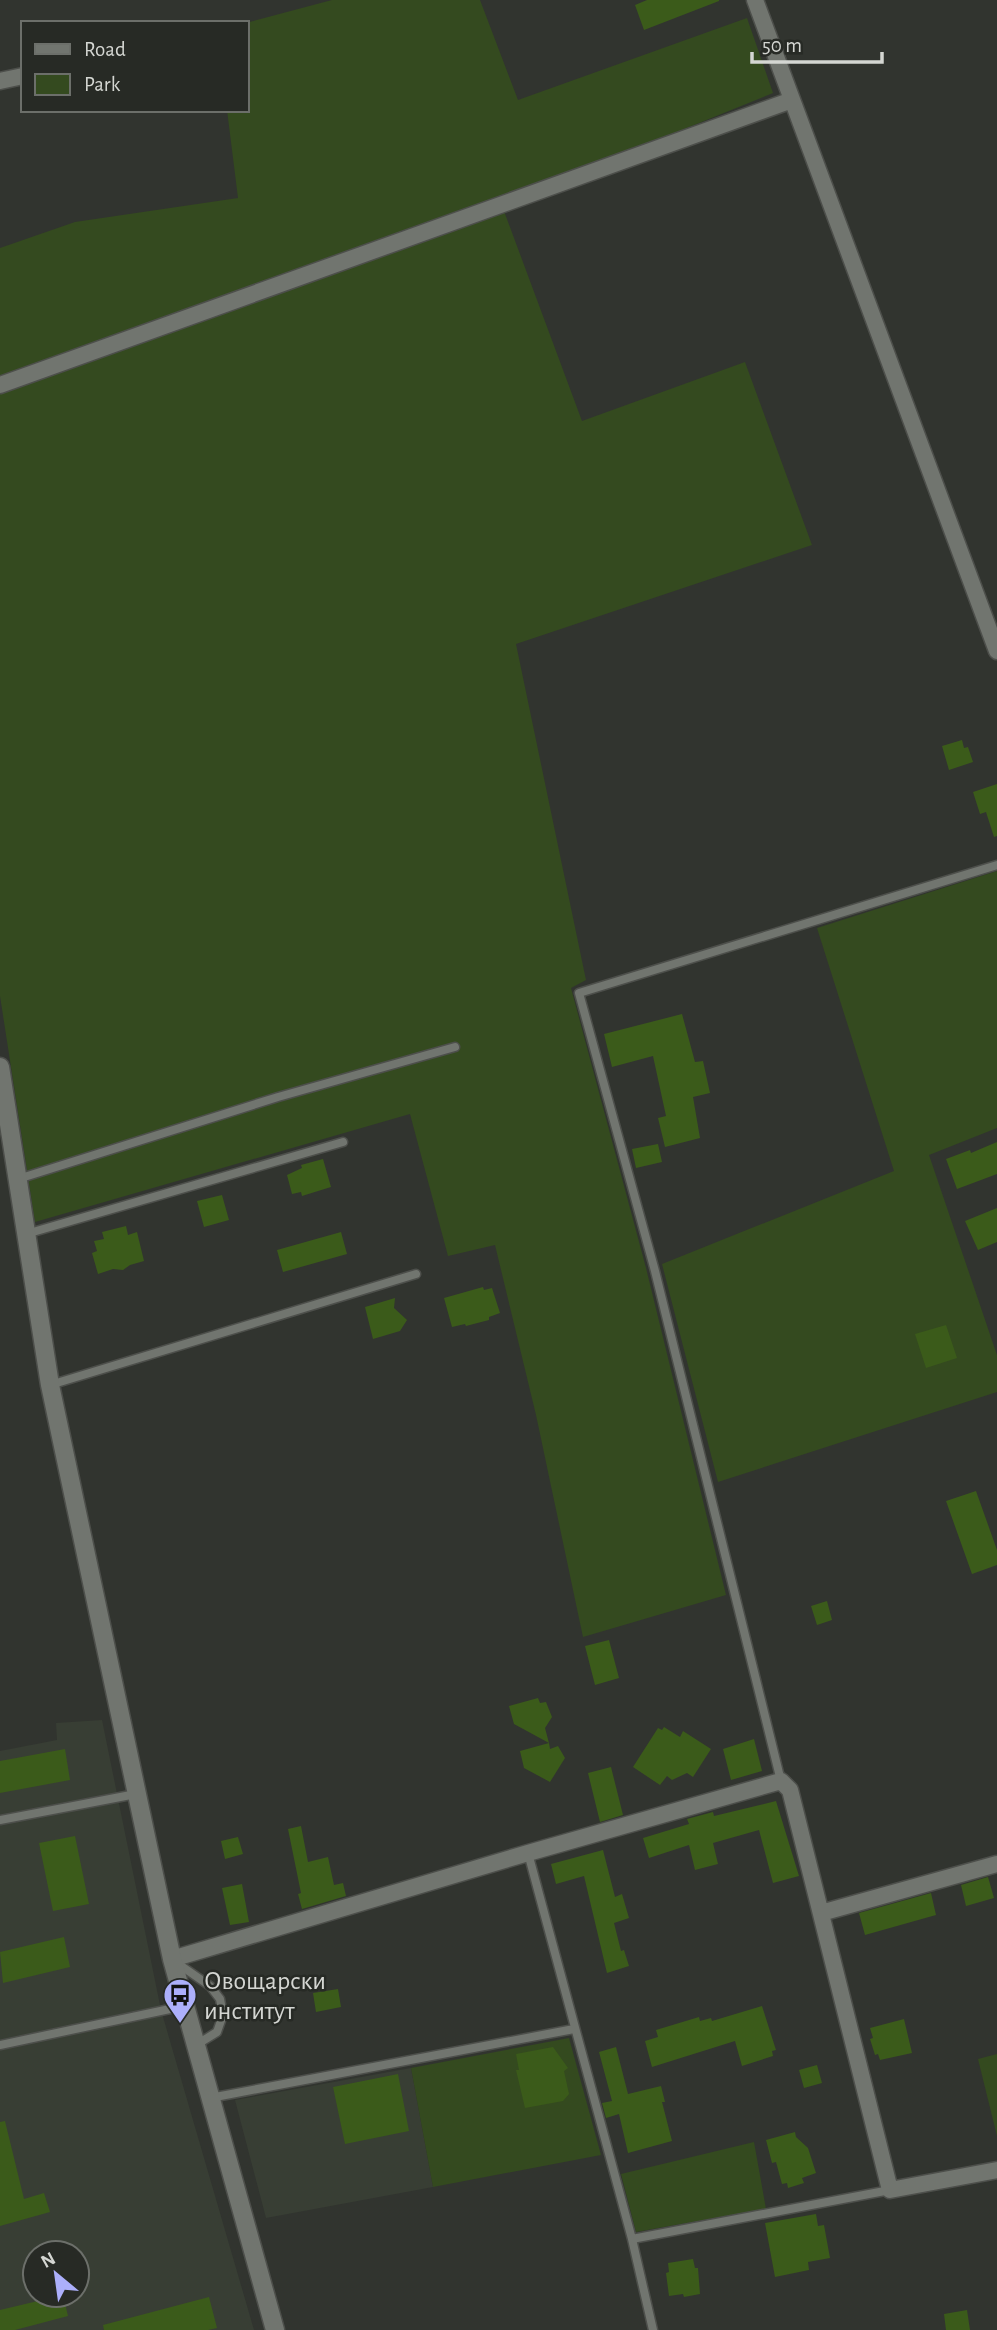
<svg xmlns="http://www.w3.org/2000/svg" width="997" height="2330" viewBox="0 0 997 2330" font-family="'Alegreya Sans',sans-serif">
<rect width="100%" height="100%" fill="#31342f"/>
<path fill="#383e34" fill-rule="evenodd" d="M102,1720L161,2010L254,2330H0V1751L57,1740L56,1723ZM35,2253H77V2295H35Z
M411,2068L433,2187L266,2218L235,2100Z"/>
<path fill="#344a1f" d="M332,0H480L518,100L747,18L773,93L501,203L582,421L745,362L812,545L516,644L586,980L571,988L646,1268L726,1595L583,1637L536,1415L495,1245L448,1256L410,1114L35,1222L0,996V248L75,222L238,198L227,110H247L246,23Z
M997,871V1128L929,1155L997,1355V1392L718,1482L662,1264L894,1171L817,928Z
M569,2038L601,2155L433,2187L411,2068Z
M997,2054V2136L978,2059Z
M754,2142L766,2209L636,2232L621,2174Z"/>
<path fill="#3b5b1a" d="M647,0H719V1L644,30L635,5Z
M962,740L964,748L968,747L973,762L949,770L942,746Z
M997,784V836L994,837L986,812L980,814L973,792Z
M682,1014L695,1062L703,1061L710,1093L693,1097L700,1138L665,1147L658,1118L666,1116L653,1056L612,1067L604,1034Z
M997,1142V1174L957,1189L946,1159L970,1150L971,1153Z
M658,1144L662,1162L636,1168L632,1149Z
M323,1159L331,1187L302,1196L301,1192L292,1194L287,1175L302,1168L301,1165Z
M222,1195L229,1220L204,1227L197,1201Z
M997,1208V1242L978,1250L965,1221Z
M126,1226L128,1235L137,1232L144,1261L130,1265L123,1270L113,1269L98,1274L92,1253L97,1251L94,1241L104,1239L102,1232Z
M341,1232L347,1254L283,1272L277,1250Z
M483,1287L484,1290L492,1288L500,1313L489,1317V1320L466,1326L465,1324L452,1327L444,1298Z
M395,1298L394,1308L407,1320L400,1331L373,1339L365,1307Z
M946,1325L957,1358L926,1368L915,1334Z
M976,1491L997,1550V1565L972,1574L946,1501Z
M827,1601L832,1620L817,1625L811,1606Z
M609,1640L619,1678L595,1685L585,1646Z
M538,1698L540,1703L546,1702L552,1717L545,1728L549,1743L514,1724L509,1706Z
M664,1727L680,1737L683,1731L711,1749L693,1777L687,1773L672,1780L667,1776L660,1785L633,1767L658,1728L662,1730Z
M754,1739L762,1771L731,1780L723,1749Z
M549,1743L550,1749L558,1746L565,1758L550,1782L524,1768L520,1751Z
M65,1749L70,1780L0,1793V1761Z
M611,1767L623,1815L600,1822L588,1773Z
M776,1801L799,1876L773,1883L759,1830L713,1843L718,1864L695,1870L689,1845L649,1858L643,1838L689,1824L687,1819L713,1812L714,1816Z
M301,1826L308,1862L328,1857L334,1885L343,1883L346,1896L302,1909L298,1894L301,1893L288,1829Z
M75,1836L89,1904L53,1911L39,1843Z
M238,1837L243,1854L225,1859L221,1841Z
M603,1850L615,1897L622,1894L629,1918L614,1923L621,1951L624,1950L629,1966L607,1973L584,1876L556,1884L551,1864Z
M988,1877L994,1898L966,1906L961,1885Z
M242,1884L249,1922L230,1925L222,1888Z
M931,1893L936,1915L865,1935L859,1913Z
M64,1937L70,1967L3,1983L0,1952Z
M338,1989L341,2007L316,2012L313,1993Z
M762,2006L776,2050L772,2051L773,2056L742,2066L735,2041L652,2067L645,2041L658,2037L656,2030L699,2017L700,2021L711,2018L712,2021Z
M904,2019L912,2053L880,2060L878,2054L875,2055L870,2039L873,2038L870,2028Z
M553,2047L568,2068L564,2071L569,2094L563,2101L525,2108L516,2070H519L516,2054Z
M616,2047L628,2094L661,2086L665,2102H662L672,2141L628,2153L619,2114L606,2118L602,2103L612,2101L599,2052Z
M817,2065L822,2083L804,2088L799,2070Z
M398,2074L409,2131L345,2144L333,2087Z
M5,2121L24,2199L44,2193L50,2212L0,2226V2122Z
M795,2132L796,2137L808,2148L816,2173L802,2178L804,2183L788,2188L787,2183L782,2184L776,2162L772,2163L766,2140Z
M816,2214L818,2226L824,2225L830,2258L808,2262L809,2270L775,2277L765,2223Z
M693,2259L695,2268H698L700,2294L684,2297L683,2294L669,2296L666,2273L669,2272L668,2263Z
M63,2295L68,2316L15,2330H0V2310Z
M209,2297L217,2328L208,2330H104L103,2325Z
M967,2310L970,2330H946L944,2314Z"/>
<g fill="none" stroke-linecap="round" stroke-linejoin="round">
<defs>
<path id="service" d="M18,1179L278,1097L455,1047
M26,1234L343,1142
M50,1385L416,1274
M781,1781L655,1271L579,993L997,865
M0,1820L136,1794
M528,1853L632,2239L653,2330
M177,1963L210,1986L220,1999L223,2015L217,2032L196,2045
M0,2045L184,2006
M210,2098L574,2029
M632,2239L890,2190"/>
<path id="minor" d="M755,0L997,651
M0,81L23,76
M0,385L792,100
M821,1913L997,1864
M172,1959L528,1853L781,1781L790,1790L890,2190L997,2170"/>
<path id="tertiary" d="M0,1067L50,1385L172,1959L275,2330"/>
</defs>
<use href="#service" stroke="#4d4f4b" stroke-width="11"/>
<use href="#minor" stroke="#4d4f4b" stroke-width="19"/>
<use href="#tertiary" stroke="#4d4f4b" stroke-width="21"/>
<use href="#service" stroke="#71756f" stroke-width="8"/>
<use href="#minor" stroke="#71756f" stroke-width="16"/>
<use href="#tertiary" stroke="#71756f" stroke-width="18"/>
</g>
<defs>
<symbol id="bus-pin" viewBox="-11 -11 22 30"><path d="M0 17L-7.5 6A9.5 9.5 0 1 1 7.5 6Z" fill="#acaffb" stroke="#272a25"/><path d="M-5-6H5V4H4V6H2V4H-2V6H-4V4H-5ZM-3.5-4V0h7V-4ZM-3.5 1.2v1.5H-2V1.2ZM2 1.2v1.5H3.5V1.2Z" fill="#111"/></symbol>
</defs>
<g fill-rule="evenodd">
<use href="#bus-pin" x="161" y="1976" width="38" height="52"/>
</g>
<g text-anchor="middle" stroke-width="5" stroke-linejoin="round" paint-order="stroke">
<g font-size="26" fill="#d4d6d2" stroke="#272a25" text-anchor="start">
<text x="204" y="1989">Овощарски<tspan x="204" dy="30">институт</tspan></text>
</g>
</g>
<rect x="21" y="21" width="228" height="91" fill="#272a25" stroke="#6c6f6a" stroke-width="2"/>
<rect x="35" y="44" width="35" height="10" fill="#71756f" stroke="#6c6f6a" stroke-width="2"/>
<text x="84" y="56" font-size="21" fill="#d4d6d2">Road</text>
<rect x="35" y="74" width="35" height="21" fill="#344a1f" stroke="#6c6f6a" stroke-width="2"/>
<text x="84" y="91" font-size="21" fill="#d4d6d2">Park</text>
<g transform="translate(56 2274) rotate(331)"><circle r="33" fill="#272a25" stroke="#6c6f6a" stroke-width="2"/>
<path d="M0-5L12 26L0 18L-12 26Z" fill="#acaffb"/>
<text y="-10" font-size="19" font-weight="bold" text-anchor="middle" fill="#d4d6d2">N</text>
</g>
<path d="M752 52v10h130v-10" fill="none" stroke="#d4d6d2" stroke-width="3.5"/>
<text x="762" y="52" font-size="21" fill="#d4d6d2" stroke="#272a25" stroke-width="5" paint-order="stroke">50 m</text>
</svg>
